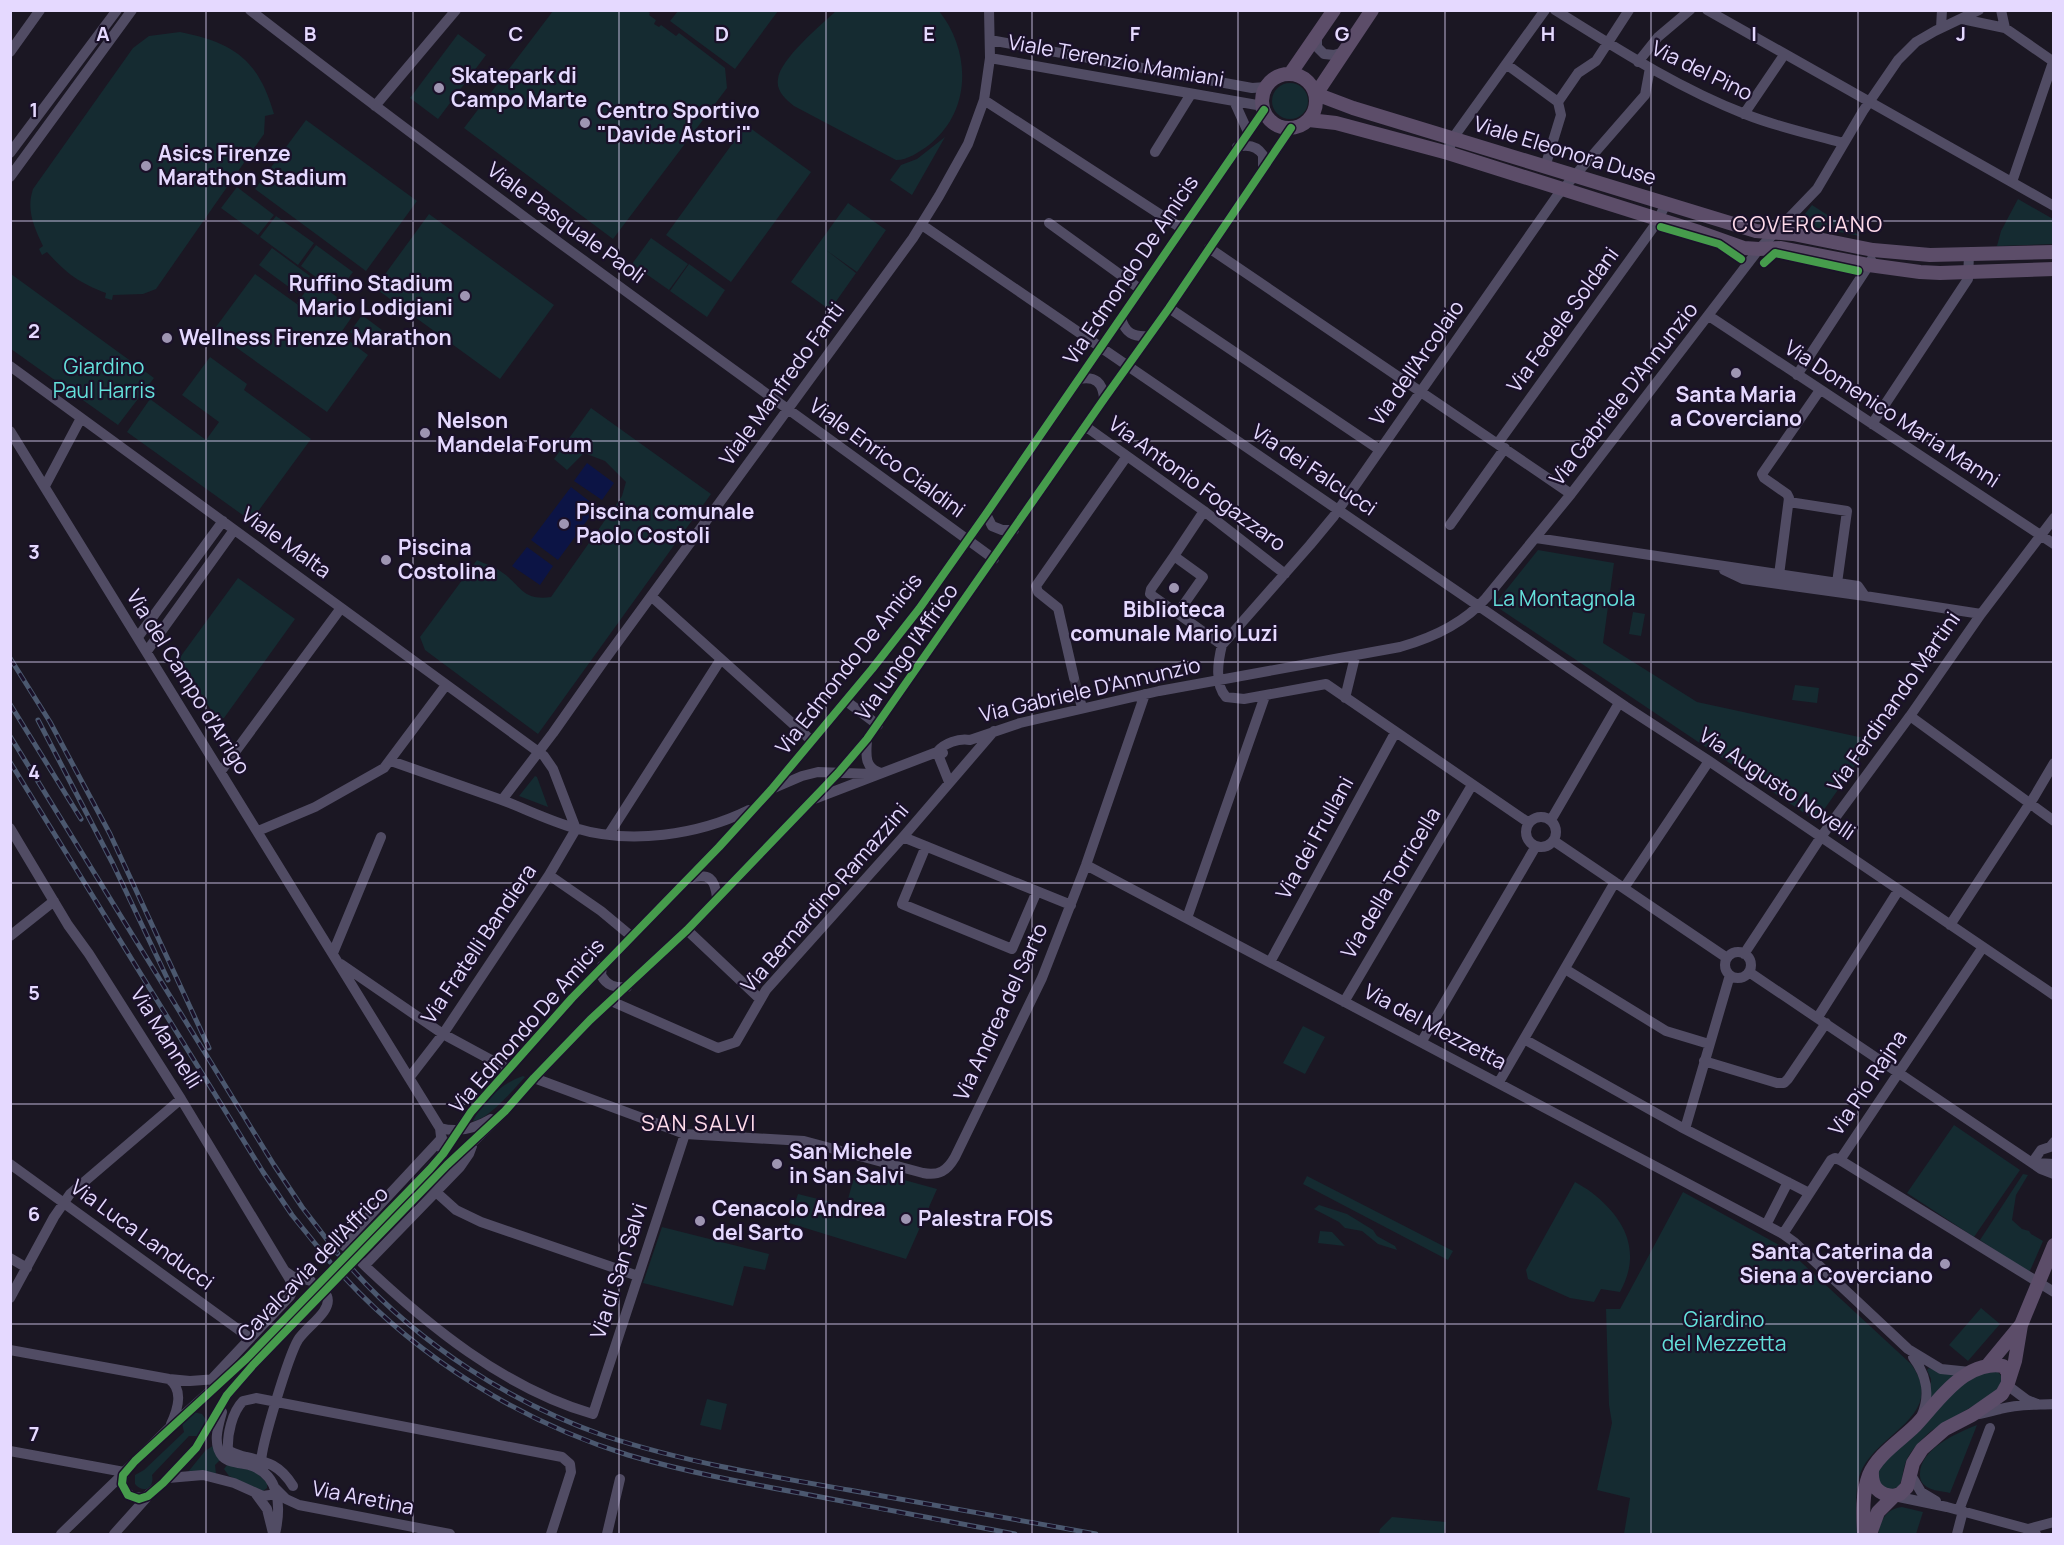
<svg xmlns="http://www.w3.org/2000/svg" width="2064" height="1545" viewBox="0 0 2064 1545" font-family="Manrope,sans-serif">
<rect width="100%" height="100%" fill="#1b1723"/>
<path fill="#152b31" d="M553,11H647L650,13L649,15L656,20L654,24L659,27L661,25L676,36L679,33L725,68L727,88L613,239L464,128Z
M678,11V10L778,11L735,69L670,21Z
M836,11H939C971,51 972,111 929,145C919,152 908,160 896,160L794,106C785,99 776,91 778,79C780,59 822,24 836,11Z
M180,32C234,43 258,59 274,114L265,116L264,134L156,289L143,294L113,295L112,300L105,298L106,293C79,283 66,273 47,252L42,255L39,249L43,246C34,227 26,210 33,189L133,48L149,36Z
M458,34L486,55L438,119L410,98Z
M1272 101a18 18 0 1 1 36 0a18 18 0 1 1-36 0Z
M306,120L417,201L366,271L255,189Z
M746,125L811,172L731,282L666,235Z
M945,137L912,195L890,180L901,165L917,159Z
M237,187L274,215L258,235L221,208Z
M2018,199L2053,219V244L1997,246L2001,231Z
M848,203L886,230L857,272L826,250L856,273L830,310L791,282Z
M1812,205L1860,236L1797,224Z
M429,214L554,305L500,379L375,288Z
M276,216L314,243L298,265L260,237Z
M651,238L688,264L669,290L632,264Z
M316,245L353,272L337,293L301,266Z
M272,248L310,276L297,293L259,265Z
M689,264L725,290L707,317L670,291Z
M11,274L154,378L118,425L11,349Z
M255,274L308,312L297,303L314,280L356,311L340,334L368,355L327,412L213,331Z
M362,315L382,330L369,346L350,332Z
M210,357L247,384L244,390L311,439L251,521L127,432L150,399L206,440L219,422L182,395Z
M591,408L711,494L538,734L425,650L420,637L477,560C485,564 496,567 503,573C521,586 523,601 551,597L622,496L626,482L605,461L584,453L567,470L554,459Z
M1538,550L1614,563L1603,643L1697,702L1873,740L1816,821L1494,605Z
M238,578L295,619L224,718H216L180,660L181,656Z
M1633,612L1645,614L1641,636L1629,634Z
M1795,685L1819,688L1817,703L1792,700Z
M535,776L537,777L548,807L519,796Z
M1303,1026L1325,1037L1305,1074L1283,1063Z
M523,1076L525,1077C514,1089 488,1120 473,1121C483,1101 502,1083 523,1076Z
M1954,1125L2020,1170L1974,1237L1907,1193Z
M857,1167L937,1189L906,1259L789,1223L798,1194L846,1206Z
M2023,1174L2028,1175L2016,1195L2012,1220L2022,1229L2029,1231L2031,1234L2043,1241L2029,1273L1980,1240Z
M1307,1176L1453,1251L1448,1260L1303,1184Z
M1575,1182C1580,1185 1586,1188 1591,1192C1626,1219 1642,1252 1620,1292L1601,1289L1594,1302L1570,1298L1528,1279L1526,1270Z
M1683,1192L1788,1250L1911,1364C1949,1416 1875,1433 1860,1474C1854,1491 1857,1516 1857,1534H1624L1630,1498L1597,1490L1612,1423L1609,1405L1606,1309H1620Z
M1319,1205L1347,1214L1373,1230L1377,1236L1395,1246L1397,1250L1378,1244L1362,1231L1345,1228L1339,1222L1314,1209Z
M662,1227L769,1254L765,1270L744,1266L733,1306L643,1283Z
M1320,1231L1332,1232L1345,1246L1318,1243Z
M1981,1308L2000,1324L1968,1361L1949,1345Z
M1929,1368L1938,1371L1958,1373L1930,1405L1931,1379L1927,1370Z
M1998,1372L2003,1378L1998,1391L1931,1431C1920,1441 1907,1453 1904,1468C1902,1476 1903,1480 1898,1487L1889,1490L1879,1486L1878,1469C1901,1445 1955,1381 1984,1373C1988,1372 1994,1372 1998,1372Z
M707,1399L727,1404L721,1430L700,1425Z
M194,1412L202,1414L207,1421L198,1436H189L152,1475C155,1488 143,1494 135,1484V1475L144,1470L184,1432L182,1423Z
M1977,1425L1950,1493C1942,1491 1933,1491 1927,1487C1922,1484 1920,1480 1920,1475C1919,1449 1957,1433 1977,1425Z
M214,1445L221,1459L215,1465L216,1474L188,1472L205,1451Z
M227,1465L255,1471L267,1483V1488L263,1491L229,1476L224,1469Z
M1902,1507L1923,1512L1916,1534H1878C1881,1519 1886,1509 1902,1507Z
M1392,1517L1446,1522L1444,1534H1379L1380,1529Z"/>
<path fill="#0c1445" d="M587,463L614,483L602,500L574,481Z
M571,487L597,507L558,560L531,540Z
M527,547L553,566L540,585L512,566Z"/>
<g fill="none" stroke-linecap="round" stroke-linejoin="round">
<path stroke="#393444" stroke-width="10" stroke-dasharray="10 5" stroke-linecap="butt" d="M1074,678L1079,696"/>
<path stroke="#514c64" stroke-width="10" d="M250,10C494,199 745,377 994,559
M1555,10C1616,48 1678,88 1745,114C1777,127 1811,134 1843,143
M1707,10L2054,206
M2001,10L2005,28
M1962,19L2005,28L2054,62
M1941,28L1942,10
M1317,35V47L1324,54L1334,55L1344,52
M990,40L1252,88L1266,87
M10,52L40,10
M990,58L1257,105L1263,109
M1638,62L1658,37L1690,10
M1506,64L1558,102
M984,100L1181,228
M1234,101L1248,132
M375,106L456,10
M1744,114L1784,55
M1237,147C1248,144 1257,146 1263,155V167
M1155,152L1191,94
M10,153L117,10
M1448,153L1453,138L1545,10
M1545,167L1561,115L1558,102L1578,73L1596,61L1629,10
M10,177L132,10
M2012,182L2053,62
M1049,223L1140,289
M922,225L1626,707L1709,761L2054,995
M1209,248L1571,494
M1169,308L1380,450
M1709,316L2054,544
M1121,318C1125,333 1133,337 1148,336
M10,366L544,756L553,769L576,829
M1797,375L1869,265L1871,260
M1079,379C1095,376 1103,382 1104,399
M1872,424L1968,279L1969,255
M1085,426L1204,511L1285,574
M10,431L440,1128L443,1154
M1498,443L1655,225L1666,204
M45,486L81,418
M1789,502L1847,511L1837,583
M986,514L992,526L1002,530H1014
M1450,525L1505,448
M1536,538L1858,586L1865,596L1981,614
M1174,556L1151,589L1150,594L1222,645
M1724,570L1743,579L1865,596
M1779,575L1789,498L1787,494L1764,478L1762,474L1820,390
M651,596L812,741
M1177,614L1203,577L1174,556L1204,511
M138,637L223,521
M147,651L234,530
M1074,678L1058,608L1038,592L1036,586L1127,456
M1079,696L1082,708
M1345,698L1355,657
M846,701L878,725
M1910,716L2054,821
M867,740C866,755 864,768 881,773
M937,752C944,743 959,738 970,740L1020,723L1159,691L1400,647C1432,638 1464,623 1486,598L1571,494L1759,249L1817,189L1863,111L1898,60L1916,42L1935,31L1979,10
M937,752L949,782
M391,761C427,774 463,786 499,799C524,808 549,821 575,828C630,845 698,835 749,810
M221,771L341,608
M774,788L802,776L818,772L872,774
M814,799L937,752L943,753
M502,800L553,733L603,662L913,238L939,196L968,144L984,100L990,58L989,10
M1526 832a15 15 0 1 1 30 0a15 15 0 1 1-30 0Z
M1551,820L1619,703
M1529,823L1326,684L1244,699L1226,697C1214,684 1218,661 1222,645L1310,545L1334,516L1557,196L1645,95L1650,68
M10,828L68,925L89,954L181,1099L292,1283L293,1290L290,1296L211,1380
M258,831L315,807L384,768L446,685
M609,834L721,659
M903,837L1071,905
M1554,841L1727,958
M926,846L902,904L1012,949L1037,891
M1086,865L1783,1234L1794,1242L1908,1349L1941,1369L1970,1372
M549,875L601,911L631,936
M689,878C709,873 715,878 717,898
M1624,888L1709,761
M1187,918L1265,696
M1950,925L2034,797L2054,763
M687,930L760,999
M10,936L54,901
M1725 965a13 13 0 1 1 26 0a13 13 0 1 1-26 0Z
M333,953L381,837
M1744,954L1821,837L1910,716L1981,614L2054,518
M1270,962L1395,733
M341,964L443,1034L508,1069
M602,966L601,975C607,986 615,988 627,987
M1565,969L1666,1031L1709,1044
M1749,972L2041,1169L2054,1174
M611,1001L718,1048L736,1042L766,990L903,837L994,731
M1344,1002L1472,785
M1818,1017L1898,891
M1524,1039L1681,1127L1809,1193
M1422,1041L1536,846
M1704,1061L1777,1083H1784L1788,1079L1826,1023
M409,1078L443,1034L549,875L576,829
M534,1078L685,1134L804,1141L923,1173C939,1176 947,1171 955,1157L1042,978L1086,865L1145,694
M1499,1082L1615,882
M440,1128C458,1133 476,1128 491,1119
M1685,1129L1730,975
M1840,1160L1983,947
M1840,1160L2054,1292
M2032,1163L2041,1150L2050,1147L2054,1142
M2036,1163L2054,1164
M10,1164L250,1338
M436,1192L456,1210L481,1222L638,1276
M406,1194L438,1160L471,1112L537,1037L572,998L719,847L771,790L872,669L919,609L986,514L1264,110
M413,1200L505,1111L534,1078L590,1020L687,930L838,773L867,739L1104,399L1169,308L1291,128
M1766,1225L1788,1182
M1783,1234L1831,1160L1835,1158L1840,1160
M344,1246L346,1241L442,1138
M10,1258L27,1268
M362,1263C426,1324 505,1389 593,1414L685,1134
M365,1265L460,1167L469,1154L472,1146
M285,1271L292,1276L311,1281
M10,1298L54,1217L70,1194L181,1099
M10,1350L169,1379L190,1381L217,1379
M1913,1357C1927,1376 1931,1395 1921,1417
M246,1359L168,1429L124,1472L122,1484L127,1493L133,1497L144,1498L163,1483L196,1448L227,1395L253,1365
M169,1379C184,1390 178,1409 171,1424
M2007,1385L2027,1400L2037,1404
M222,1412C218,1426 212,1445 223,1457C229,1463 241,1463 249,1465C281,1474 281,1508 275,1534
M1972,1415C1982,1414 1991,1411 2000,1409C2017,1404 2036,1405 2054,1404
M10,1451L124,1472
M264,1472C262,1468 261,1468 261,1463C261,1445 289,1355 298,1340C306,1327 333,1311 327,1296
M1911,1475L1921,1492L1936,1501
M168,1478L203,1475L234,1483L263,1496L277,1494
M293,1486C280,1465 268,1462 246,1457C239,1455 233,1454 228,1450C227,1435 232,1412 243,1401L256,1398L562,1457L570,1464L571,1472L551,1534
M274,1487L286,1499L299,1505L450,1534
M256,1494L267,1509L273,1533
M1894,1496L1947,1507L2028,1529L2036,1534
M1959,1510L1990,1428
M2028,1529L2054,1522
M61,1534L124,1473
M114,1534L149,1495
M607,1534L620,1479
M1957,1534L1963,1511"/>
<path stroke="#5c4d69" stroke-width="14" d="M1262 101a27 27 0 1 1 54 0a27 27 0 1 1-54 0Z
M1290,74L1334,10
M1316,94L1353,108L1756,231L1793,234L1873,250L1930,255L2054,252
M1316,94L1372,10
M1309,120L1336,123L1448,153L1699,232L1744,248L1759,249L1781,248L1869,265L1920,272L1940,273L2054,269
M1987,1366L2020,1326
M1872,1471C1871,1487 1879,1495 1894,1496
M1864,1534C1863,1515 1862,1493 1869,1475C1878,1454 1900,1441 1916,1425C1931,1409 1945,1389 1964,1376C1974,1369 1990,1363 2003,1366L2008,1372V1383
M1870,1534L1878,1512L1894,1496L1900,1494L1907,1487L1913,1463L1922,1449L1945,1429L1972,1415L2002,1394L2008,1383L2015,1361L2021,1325L2054,1245"/>
<defs>
<path id="rail" d="M10,658L50,722L110,834L209,1048
M10,704L81,819
M38,720L113,864L168,980
M10,736L274,1165L302,1207L338,1254
M10,762L263,1172L292,1215L330,1262
M353,1270C420,1345 511,1403 605,1436C684,1462 768,1476 849,1490C932,1505 1014,1519 1096,1534
M345,1278C421,1360 522,1422 628,1455C686,1472 746,1483 805,1494C875,1508 945,1521 1015,1534"/>
</defs>
<use href="#rail" stroke="#4b586f" stroke-width="5"/>
<use href="#rail" stroke="#1a1129" stroke-width="3" stroke-dasharray="9" stroke-linecap="butt"/>
<path stroke="#514c64" stroke-width="10" d="M246,1359L406,1194
M253,1365L413,1200"/>
<defs>
<path id="cycleway" d="M1264,110L986,514L919,609L872,669L771,790L719,847L572,998L524,1052L471,1112L443,1154L430,1169L246,1359L135,1461L123,1475L122,1484L128,1495L139,1499L148,1496L163,1483L196,1448L227,1395L253,1365L447,1165L505,1111L534,1078L590,1020L687,930L838,773L867,739L1104,399L1169,308L1291,128
M1661,227L1719,244L1741,259
M1764,263L1775,253L1858,271"/>
</defs>
<use href="#cycleway" stroke="#1a1129" stroke-width="11"/>
<use href="#cycleway" stroke="#469c4c" stroke-width="8"/>
</g>
<path fill="none" stroke="#e5d9ff" stroke-width="1.5" stroke-opacity="0.55" d="M206,10V1534M413,10V1534M619,10V1534M826,10V1534M1032,10V1534M1238,10V1534M1445,10V1534M1651,10V1534M1858,10V1534M10,221H2054M10,441H2054M10,662H2054M10,883H2054M10,1104H2054M10,1324H2054"/>
<g fill="#9e95b2" stroke="#1a1129" stroke-width="2">
<circle cx="439" cy="88" r="6"/>
<circle cx="585" cy="123" r="6"/>
<circle cx="146" cy="166" r="6"/>
<circle cx="465" cy="296" r="6"/>
<circle cx="167" cy="338" r="6"/>
<circle cx="1736" cy="373" r="6"/>
<circle cx="425" cy="433" r="6"/>
<circle cx="564" cy="524" r="6"/>
<circle cx="386" cy="560" r="6"/>
<circle cx="1174" cy="588" r="6"/>
<circle cx="777" cy="1164" r="6"/>
<circle cx="906" cy="1219" r="6"/>
<circle cx="700" cy="1221" r="6"/>
<circle cx="1945" cy="1264" r="6"/>
</g>
<g text-anchor="middle" stroke-width="4.5" stroke-linejoin="round" paint-order="stroke">
<g font-size="21" fill="#e5d9ff" stroke="#1a1129">
<text transform="translate(1116 61) rotate(10)" y="7">Viale Terenzio Mamiani</text>
<text transform="translate(1702 71) rotate(26)" y="7">Via del Pino</text>
<text transform="translate(1565 151) rotate(17)" y="7">Viale Eleonora Duse</text>
<text transform="translate(566 223) rotate(36)" y="7">Viale Pasquale Paoli</text>
<text transform="translate(1131 270) rotate(-56)" y="7">Via Edmondo De Amicis</text>
<text transform="translate(1563 320) rotate(-54)" y="7">Via Fedele Soldani</text>
<text transform="translate(1417 363) rotate(-55)" y="7">Via dell'Arcolaio</text>
<text transform="translate(782 384) rotate(-54)" y="7">Viale Manfredo Fanti</text>
<text transform="translate(1624 394) rotate(-52)" y="7">Via Gabriele D'Annunzio</text>
<text transform="translate(1892 414) rotate(33)" y="7">Via Domenico Maria Manni</text>
<text transform="translate(887 458) rotate(36)" y="7">Viale Enrico Cialdini</text>
<text transform="translate(1314 470) rotate(34)" y="7">Via dei Falcucci</text>
<text transform="translate(1197 484) rotate(36)" y="7">Via Antonio Fogazzaro</text>
<text transform="translate(286 543) rotate(36)" y="7">Viale Malta</text>
<text transform="translate(907 652) rotate(-55)" y="7">Via lungo l'Affrico</text>
<text transform="translate(849 664) rotate(-52)" y="7">Via Edmondo De Amicis</text>
<text transform="translate(188 682) rotate(58)" y="7">Via del Campo d'Arrigo</text>
<text transform="translate(1090 690) rotate(-13)" y="7">Via Gabriele D'Annunzio</text>
<text transform="translate(1894 702) rotate(-55)" y="7">Via Ferdinando Martini</text>
<text transform="translate(1777 784) rotate(34)" y="7">Via Augusto Novelli</text>
<text transform="translate(1315 838) rotate(-61)" y="7">Via dei Frullani</text>
<text transform="translate(1391 883) rotate(-59)" y="7">Via della Torricella</text>
<text transform="translate(825 898) rotate(-49)" y="7">Via Bernardino Ramazzini</text>
<text transform="translate(479 944) rotate(-56)" y="7">Via Fratelli Bandiera</text>
<text transform="translate(1001 1012) rotate(-65)" y="7">Via Andrea del Sarto</text>
<text transform="translate(527 1026) rotate(-49)" y="7">Via Edmondo De Amicis</text>
<text transform="translate(1435 1027) rotate(28)" y="7">Via del Mezzetta</text>
<text transform="translate(166 1038) rotate(58)" y="7">Via Mannelli</text>
<text transform="translate(1868 1083) rotate(-56)" y="7">Via Pio Rajna</text>
<text transform="translate(142 1235) rotate(36)" y="7">Via Luca Landucci</text>
<text transform="translate(313 1264) rotate(-46)" y="7">Cavalcavia dell'Affrico</text>
<text transform="translate(619 1271) rotate(-72)" y="7">Via di San Salvi</text>
<text transform="translate(363 1498) rotate(11)" y="7">Via Aretina</text>
</g>
<g font-size="21" font-weight="bold" fill="#e5d9ff" stroke="#1a1129" text-anchor="start">
<text x="451" y="83">Skatepark di<tspan x="451" dy="24">Campo Marte</tspan></text>
<text x="597" y="118">Centro Sportivo<tspan x="597" dy="24">"Davide Astori"</tspan></text>
<text x="158" y="161">Asics Firenze<tspan x="158" dy="24">Marathon Stadium</tspan></text>
<text x="453" y="291" text-anchor="end">Ruffino Stadium<tspan x="453" dy="24">Mario Lodigiani</tspan></text>
<text x="179" y="345">Wellness Firenze Marathon</text>
<text x="1736" y="402" text-anchor="middle">Santa Maria<tspan x="1736" dy="24">a Coverciano</tspan></text>
<text x="437" y="428">Nelson<tspan x="437" dy="24">Mandela Forum</tspan></text>
<text x="576" y="519">Piscina comunale<tspan x="576" dy="24">Paolo Costoli</tspan></text>
<text x="398" y="555">Piscina<tspan x="398" dy="24">Costolina</tspan></text>
<text x="1174" y="617" text-anchor="middle">Biblioteca<tspan x="1174" dy="24">comunale Mario Luzi</tspan></text>
<text x="789" y="1159">San Michele<tspan x="789" dy="24">in San Salvi</tspan></text>
<text x="712" y="1216">Cenacolo Andrea<tspan x="712" dy="24">del Sarto</tspan></text>
<text x="918" y="1226">Palestra FOIS</text>
<text x="1933" y="1259" text-anchor="end">Santa Caterina da<tspan x="1933" dy="24">Siena a Coverciano</tspan></text>
</g>
<g font-size="21" fill="#64e0db" stroke="#1a1129">
<text x="104" y="374">Giardino<tspan x="104" dy="24">Paul Harris</tspan></text>
<text x="1564" y="606">La Montagnola</text>
<text x="1724" y="1327">Giardino<tspan x="1724" dy="24">del Mezzetta</tspan></text>
</g>
<g font-size="22" letter-spacing="1.5" fill="#ffdbea" stroke="#1a1129">
<text x="1808" y="232">COVERCIANO</text>
<text x="699" y="1131">SAN SALVI</text>
</g>
</g>
<g font-size="20" text-anchor="middle" font-weight="bold" fill="#e5d9ff" stroke="#1a1129" stroke-width="4.5" stroke-linejoin="round" paint-order="stroke">
<text x="103" y="41">A</text>
<text x="310" y="41">B</text>
<text x="516" y="41">C</text>
<text x="722" y="41">D</text>
<text x="929" y="41">E</text>
<text x="1135" y="41">F</text>
<text x="1342" y="41">G</text>
<text x="1548" y="41">H</text>
<text x="1754" y="41">I</text>
<text x="1961" y="41">J</text>
<text x="34" y="117">1</text>
<text x="34" y="338">2</text>
<text x="34" y="559">3</text>
<text x="34" y="779">4</text>
<text x="34" y="1000">5</text>
<text x="34" y="1221">6</text>
<text x="34" y="1441">7</text>
</g>
<rect width="2064" height="1545" fill="none" stroke="#e5d9ff" stroke-width="24"/>
</svg>
